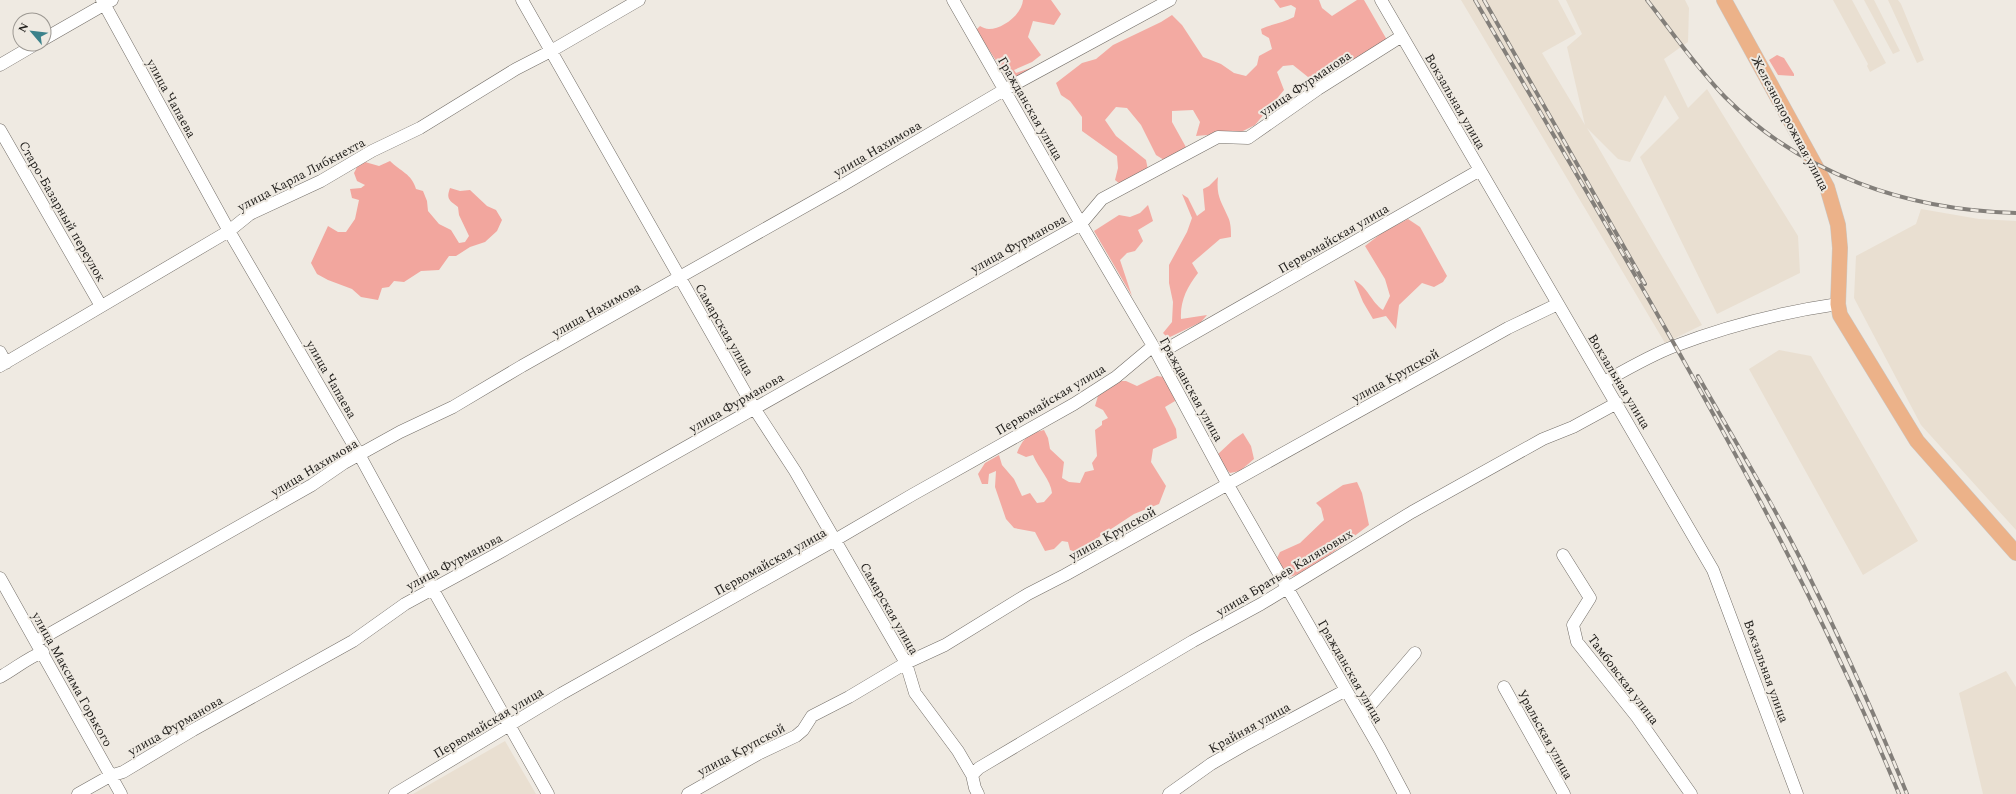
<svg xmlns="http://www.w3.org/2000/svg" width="2016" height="794" viewBox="0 0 2016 794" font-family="Spectral,serif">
<rect width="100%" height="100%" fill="#efeae2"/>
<path fill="#e9dfd1" d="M1461,0H1558L1576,34L1542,53L1585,125L1567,47L1582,34L1566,0H1685L1689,8L1688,42L1664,59L1688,108L1707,89L1798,236L1800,273L1717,314L1640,157L1679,118L1665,95L1630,162L1618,159L1587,128L1702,325L1665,343Z
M1833,0H1852L1886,63L1870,72L1867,66L1868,64Z
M1864,0H1874L1900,51L1893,54Z
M1888,0H1898L1901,4L1924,60L1917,63Z
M1921,209L1979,219L2016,221V530L1921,425L1854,298L1856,256L1916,224Z
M1779,350L1811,356L1918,541L1863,575L1749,369Z
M2006,671L2016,687V794H1983L1959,693Z
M505,741L536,794H413Z"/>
<path fill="#f3aaa2" d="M1023,0H1051L1061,14L1054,25L1033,21L1028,37L1041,55L1032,62L1014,70L1016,73L1036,66L1010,82L976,30L980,26C982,27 986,29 989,29C1003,29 1022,14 1023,0Z
M1274,0H1319L1322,8L1332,16L1357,0H1364L1387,40L1331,77L1324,75L1313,81L1293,65L1283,66L1277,72L1284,90L1255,125L1241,132L1196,136L1200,122L1193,110L1172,111V122L1187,149L1164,160L1156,155L1141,125L1127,108L1116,107L1105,120L1116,136L1146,160L1148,170L1120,184L1115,180L1118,168L1117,156L1082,131V117L1070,101L1061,95L1056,83L1082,63L1096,59L1113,45L1161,22L1172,15L1182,25L1203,57L1221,64L1234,73L1246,76L1257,65L1259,56L1272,49L1269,38L1262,34L1261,29C1272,24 1283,23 1294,17L1296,8L1291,5L1280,8Z
M1777,55L1784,58L1794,74V76L1778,75L1769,60Z
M1218,177C1216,196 1221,201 1228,217C1231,223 1231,231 1231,237L1220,239L1192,263L1198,273C1187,287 1180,301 1181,319L1207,315L1201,322L1168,338L1163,333L1172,322L1173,302L1169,283V265L1187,232L1192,218L1182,194L1188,198L1197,216L1205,210L1203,189L1209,186Z
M1148,205L1153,221L1138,230L1143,241L1135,251L1127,253L1120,260L1132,296L1094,231L1119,215L1130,217L1140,213Z
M1408,219L1420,227L1447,276L1443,282L1434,287L1422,283L1399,305L1396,329L1386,316L1373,319L1363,302L1354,280C1368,287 1371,302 1383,310L1390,296L1385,279L1365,246L1383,232Z
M1157,376L1164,377L1173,389L1175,401L1165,407L1176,429L1177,438L1153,449L1151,462L1166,486L1159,504L1134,514L1076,552L1070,550L1068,542L1062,541L1054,549L1045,551L1035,532L1014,528L1006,519L995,487L996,471L989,474L988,484H982L978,474L985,463L999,455L1002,465L1014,479L1022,496L1030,493L1037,503L1044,502L1052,493C1051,480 1038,468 1033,455L1026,457L1017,453C1023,438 1028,434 1044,430L1048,438L1050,449L1064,462L1062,478L1069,482L1080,483L1085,472L1094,470L1092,463L1097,456L1095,430L1102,425V421L1108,418L1103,410L1095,406L1098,396L1121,381H1126L1137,386Z
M1243,433L1251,446L1254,459L1240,471L1230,473L1222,465L1217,455L1233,440Z
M1357,482L1362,493L1369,525L1307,572L1289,577L1276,560L1280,552L1300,543L1324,520L1321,508L1316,503L1343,485Z"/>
<path fill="#f2a69e" d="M390,161C400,171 412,174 416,189L423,191L427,201L428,211L439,224L451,230L459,243L465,242L469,236L459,215L458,207C449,200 446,199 450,188L460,191L470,190L487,206L496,210L502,220L497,231L485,242L470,247L456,256H449L439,270L421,271L404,282L394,281L389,287L382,288L378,300L361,297L352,289L328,280L317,274L311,263L328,226L338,232H346L355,219L359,200L352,198L350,189L361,188L365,185L357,181L354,173L357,167L365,162L379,166Z"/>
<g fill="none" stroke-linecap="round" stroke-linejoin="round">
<defs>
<path id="minor" d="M102,0L229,231L360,456L432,588L548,794
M522,0L754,408L795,471L906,663L915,693L958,751L972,775L975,788L978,794
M953,0L1081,224L1153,346L1228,485L1380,749L1404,794
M1381,0L1713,570L1797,794
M44,39L112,0
M0,65L36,44
M0,130L101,306
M0,352L6,363
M1158,354L1480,170
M0,366L229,231L250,214L321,181L372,151L420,128L516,69L551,51L639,0
M1604,382C1627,369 1651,355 1675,346C1727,326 1783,312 1838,304
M1563,555L1590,598L1573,625L1577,642L1637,717L1691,794
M0,578L121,794
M37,641L312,485L344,463L400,432L453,407L522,366L841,186L1004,90L1170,0
M0,677C15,669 27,658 43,652
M1504,687L1564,794
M1361,716L1415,653
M972,775L979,768L1193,641L1261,604L1412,512L1543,439L1573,427L1617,403
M78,794L110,776L123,772L193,730L353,641L405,604L495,555L1081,224L1102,199L1218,137L1248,138L1318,89L1402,36
M395,794L561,694L835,540L912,495L1074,404L1116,377L1153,346
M688,794L758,754L796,736L803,730L812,716L849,697L906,663L945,645L1028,594L1065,575L1508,328L1558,304
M1169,794L1211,764L1244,745L1346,690"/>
<path id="major" d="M1724,0L1827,187L1838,225L1840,248L1838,304L1840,315L1917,441L2016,553"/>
</defs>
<use href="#minor" stroke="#726d67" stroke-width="13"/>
<use href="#major" stroke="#c9c9c8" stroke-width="16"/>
<use href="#minor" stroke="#fff" stroke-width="12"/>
<use href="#major" stroke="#ecb289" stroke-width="15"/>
<defs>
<path id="rail" d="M1475,0C1625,260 1784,516 1899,794
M1484,0L1645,284
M1647,0C1672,32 1696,67 1725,97C1803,175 1907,210 2016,213
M1698,376C1733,438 1770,498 1802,562C1840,638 1875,715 1907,794"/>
</defs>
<use href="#rail" stroke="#837f7a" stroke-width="4"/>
<use href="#rail" stroke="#efeae2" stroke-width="2.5" stroke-dasharray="8" stroke-linecap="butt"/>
</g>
<g text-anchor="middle" stroke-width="4" stroke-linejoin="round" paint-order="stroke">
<g font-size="13" fill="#1f1d1a" stroke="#efeae2">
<text transform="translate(1305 83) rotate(-34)" y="5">улица Фурманова</text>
<text transform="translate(172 98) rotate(61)" y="5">улица Чапаева</text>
<text transform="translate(1456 101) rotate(60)" y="5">Вокзальная улица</text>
<text transform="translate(1031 108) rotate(60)" y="5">Гражданская улица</text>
<text transform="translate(1791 123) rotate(62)" y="5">Железнодорожная улица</text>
<text transform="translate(877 148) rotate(-30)" y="5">улица Нахимова</text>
<text transform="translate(301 174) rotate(-28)" y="5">улица Карла Либкнехта</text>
<text transform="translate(63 211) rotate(60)" y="5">Старо-Базарный переулок</text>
<text transform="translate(1333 238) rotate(-30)" y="5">Первомайская улица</text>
<text transform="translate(1018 243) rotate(-29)" y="5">улица Фурманова</text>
<text transform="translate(596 309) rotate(-29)" y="5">улица Нахимова</text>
<text transform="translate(725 329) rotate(60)" y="5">Самарская улица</text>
<text transform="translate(1395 375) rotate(-29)" y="5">улица Крупской</text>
<text transform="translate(332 379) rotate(60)" y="5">улица Чапаева</text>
<text transform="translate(1620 381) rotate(59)" y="5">Вокзальная улица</text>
<text transform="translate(1192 389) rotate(61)" y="5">Гражданская улица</text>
<text transform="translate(1050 399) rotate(-31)" y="5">Первомайская улица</text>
<text transform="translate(736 402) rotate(-30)" y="5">улица Фурманова</text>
<text transform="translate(314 467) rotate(-31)" y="5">улица Нахимова</text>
<text transform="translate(1112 533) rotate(-29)" y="5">улица Крупской</text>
<text transform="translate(454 561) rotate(-28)" y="5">улица Фурманова</text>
<text transform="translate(770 561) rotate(-29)" y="5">Первомайская улица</text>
<text transform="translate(1284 572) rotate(-31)" y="5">улица Братьев Каляновых</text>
<text transform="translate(890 608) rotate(60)" y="5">Самарская улица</text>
<text transform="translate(1351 671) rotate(60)" y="5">Гражданская улица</text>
<text transform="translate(1767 671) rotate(70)" y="5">Вокзальная улица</text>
<text transform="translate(73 679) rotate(61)" y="5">улица Максима Горького</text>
<text transform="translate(1624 679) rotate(53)" y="5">Тамбовская улица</text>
<text transform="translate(488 722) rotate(-31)" y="5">Первомайская улица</text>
<text transform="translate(175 725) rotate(-30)" y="5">улица Фурманова</text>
<text transform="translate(1249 727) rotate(-29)" y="5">Крайняя улица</text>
<text transform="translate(1546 734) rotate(61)" y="5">Уральская улица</text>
<text transform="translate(741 749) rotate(-28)" y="5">улица Крупской</text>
</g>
</g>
<g transform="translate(32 32) rotate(298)"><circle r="19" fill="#efeae2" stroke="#9c9892"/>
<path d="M0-3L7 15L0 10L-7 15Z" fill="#3b828b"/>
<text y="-6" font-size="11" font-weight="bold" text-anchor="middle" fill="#1f1d1a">N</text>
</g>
</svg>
